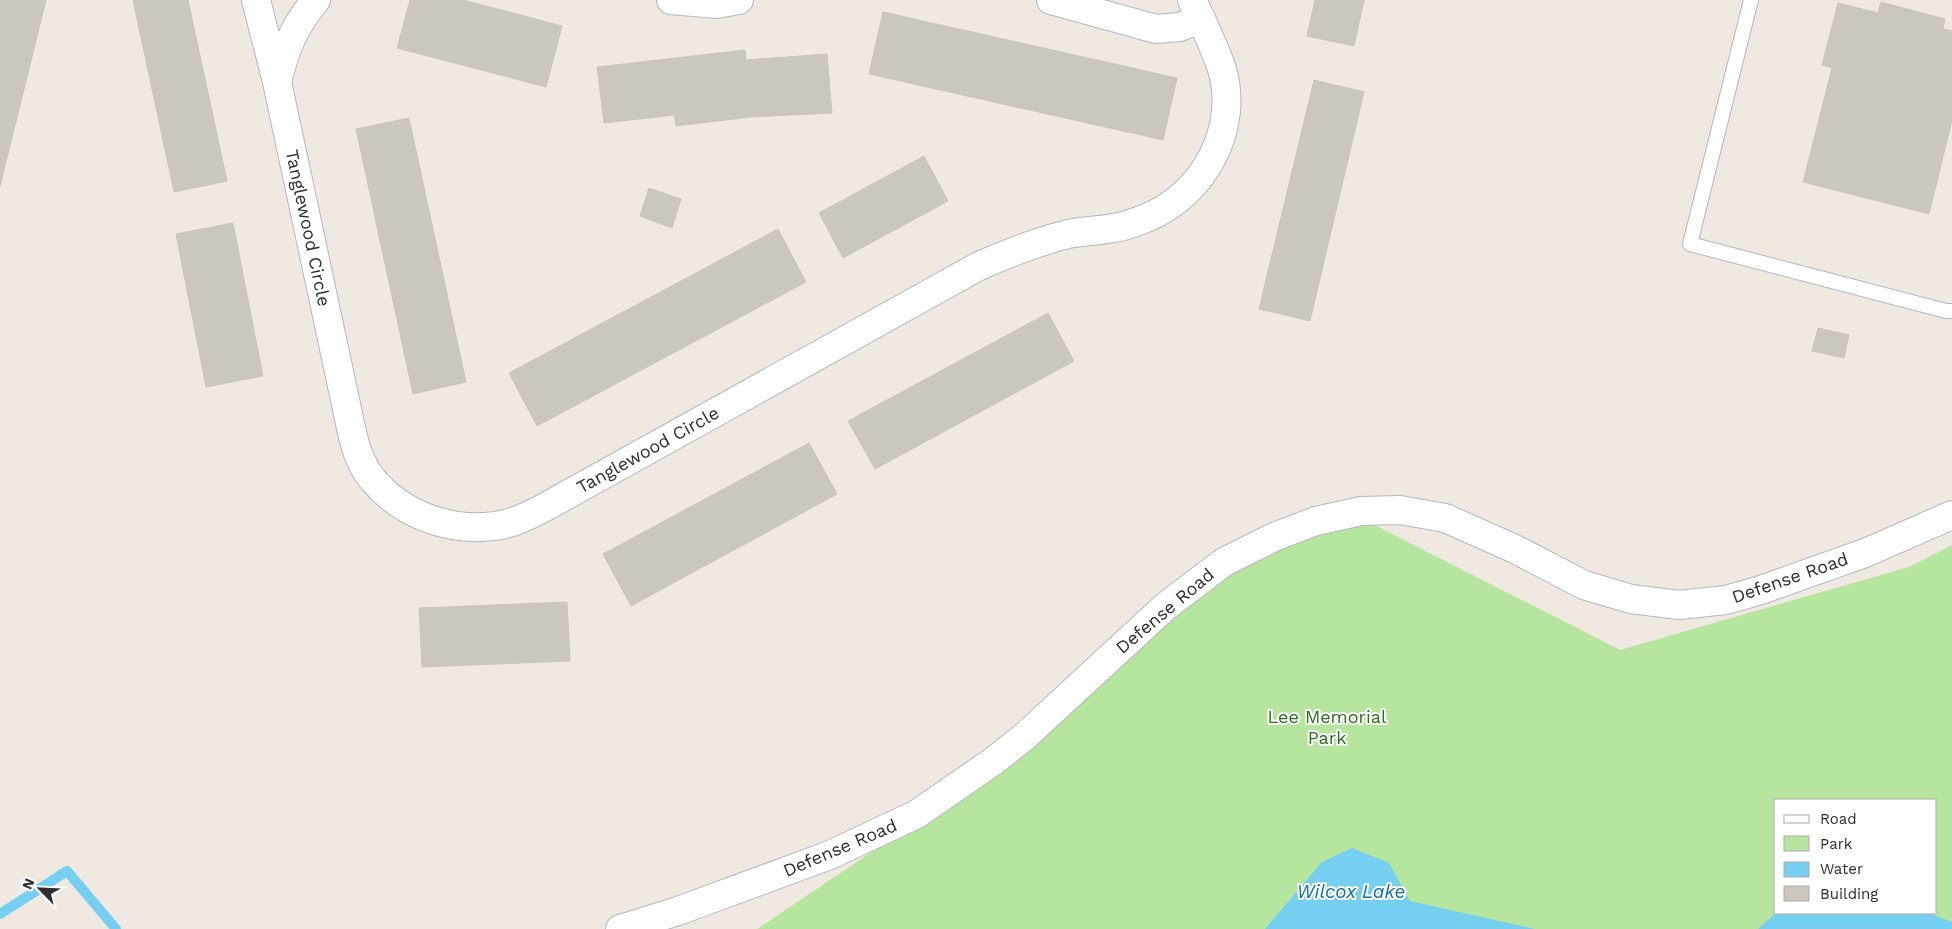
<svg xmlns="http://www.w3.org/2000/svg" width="1952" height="929" viewBox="0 0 1952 929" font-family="'Work Sans',sans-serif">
<rect width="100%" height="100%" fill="#efe9e1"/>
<path fill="#b6e59e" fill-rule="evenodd" d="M1347,511L1620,650L1909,567L1952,545V929H757L876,849L1234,540ZM1776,800H1936V913H1776Z"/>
<path fill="#75cff0" d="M1352,848L1389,863L1410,901L1535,929H1265L1322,862Z
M1776,913H1928L1952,922V929H1758Z"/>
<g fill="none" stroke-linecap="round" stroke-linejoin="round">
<path stroke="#75cff0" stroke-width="10" d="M0,914L67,871L116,929"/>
</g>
<path fill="#cbc7bf" stroke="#cbc5ba" d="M0,0H46L0,186Z
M133,0H188L227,181L174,192Z
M410,0H463L562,26L546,87L397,48Z
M1315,0H1364L1354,46L1307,36Z
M1881,2L1945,19L1943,29L1952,31V120L1929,214L1803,182L1832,68L1822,65L1838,3L1878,13Z
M883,12L1177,78L1163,140L869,74Z
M745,50L746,60L827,54L832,113L750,117L676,126L674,115L604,123L597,67Z
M1314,80L1364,92L1310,321L1259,309Z
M409,118L466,382L413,394L356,129Z
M924,156L948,201L843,258L819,213Z
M649,188L681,199L672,228L640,216Z
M233,223L263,376L206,387L176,234Z
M778,229L806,282L537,426L509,373Z
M1048,313L1074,361L875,469L848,421Z
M1818,328L1849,335L1844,358L1812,351Z
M809,443L837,494L631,606L603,554Z
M567,602L570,661L422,667L419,608Z"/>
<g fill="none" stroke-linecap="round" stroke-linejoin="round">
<defs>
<path id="service" d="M1751,0L1690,244L1946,311H1952"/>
<path id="minor" d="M256,0L276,78
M316,0C293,28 286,47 277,82L353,437C357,453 363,469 374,481C403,515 450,532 494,526C513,524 530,515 547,506L979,266C1008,253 1037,242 1068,234C1083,231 1098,231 1113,228C1124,227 1136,222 1146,218C1204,195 1241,127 1221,66C1213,44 1202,21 1192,0
M671,0L717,4L739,0
M1051,0L1156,29L1180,27L1201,18"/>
<path id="tertiary" d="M620,929L678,911L830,855L917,814L995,760L1024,737L1166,606L1224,562L1274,537L1316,521L1361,511L1400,510L1445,518L1515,549L1584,585L1631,599L1679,605L1726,600L1761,590L1865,553L1952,515"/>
</defs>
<use href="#service" stroke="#b4b7c1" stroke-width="16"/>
<use href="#minor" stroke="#b4b7c1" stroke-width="30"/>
<use href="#tertiary" stroke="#b4b7c1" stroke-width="30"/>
<use href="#service" stroke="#fff" stroke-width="14"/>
<use href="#minor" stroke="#fff" stroke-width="28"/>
<use href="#tertiary" stroke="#fff" stroke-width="28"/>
</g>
<g text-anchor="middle" stroke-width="4" stroke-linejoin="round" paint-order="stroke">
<g font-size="18" fill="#2e2e2e" stroke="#fff">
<text transform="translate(308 228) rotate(78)" y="6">Tanglewood Circle</text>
<text transform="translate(648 450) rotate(-29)" y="6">Tanglewood Circle</text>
<text transform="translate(1790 578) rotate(-19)" y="6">Defense Road</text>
<text transform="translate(1165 611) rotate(-40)" y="6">Defense Road</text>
<text transform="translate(840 848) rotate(-23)" y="6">Defense Road</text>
</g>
<g font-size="18" fill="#2c6e1b" stroke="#fff">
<text x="1327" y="723">Lee Memorial<tspan x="1327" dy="21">Park</tspan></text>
</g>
<g font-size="19" font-style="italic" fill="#0d6fa3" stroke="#fff">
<text x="1351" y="898">Wilcox Lake</text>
</g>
</g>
<rect x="1774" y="799" width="162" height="115" fill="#ffffff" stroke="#ababab"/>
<rect x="1784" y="815" width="25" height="8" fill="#ffffff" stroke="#ababab"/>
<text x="1820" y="824" font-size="15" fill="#2e2e2e">Road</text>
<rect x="1784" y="836" width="25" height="15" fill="#b6e59e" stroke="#ababab"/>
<text x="1820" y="849" font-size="15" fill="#2e2e2e">Park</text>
<rect x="1784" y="862" width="25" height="15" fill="#75cff0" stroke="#ababab"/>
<text x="1820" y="874" font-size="15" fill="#2e2e2e">Water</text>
<rect x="1784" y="886" width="25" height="15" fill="#cbc7bf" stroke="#ababab"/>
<text x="1820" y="899" font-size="15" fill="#2e2e2e">Building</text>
<g transform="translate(40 889) rotate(294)" stroke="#ffffff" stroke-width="4" paint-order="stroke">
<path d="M0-4L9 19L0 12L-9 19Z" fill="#2e2e2e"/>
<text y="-8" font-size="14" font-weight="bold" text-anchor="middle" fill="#2e2e2e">N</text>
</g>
</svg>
